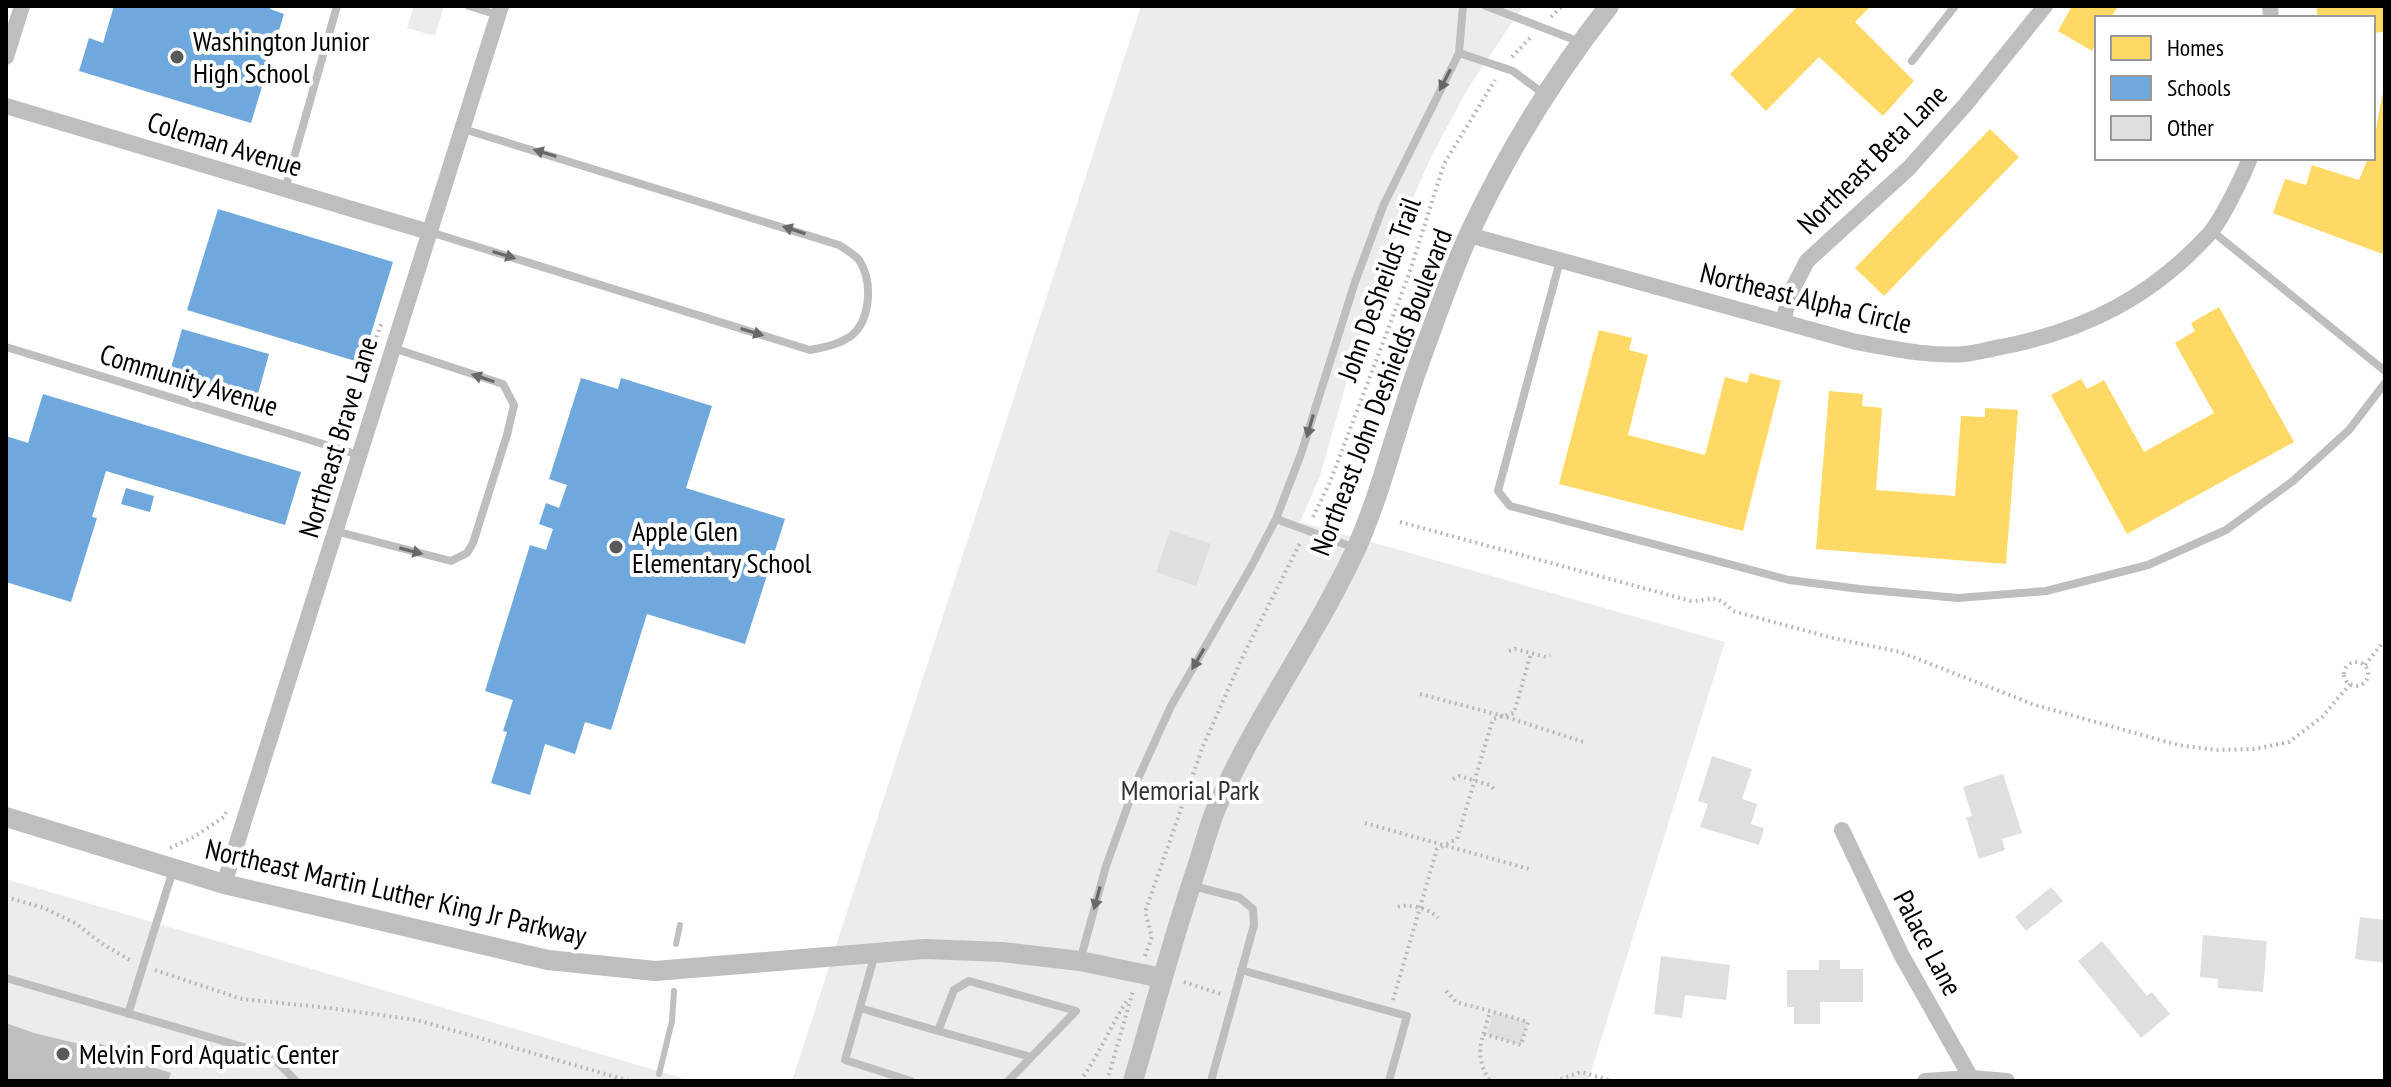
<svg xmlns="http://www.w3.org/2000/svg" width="2391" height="1087" viewBox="0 0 2391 1087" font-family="'PT Sans Narrow',sans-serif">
<rect width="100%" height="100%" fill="#fff"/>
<path fill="#ececec" d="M414,6H444L435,36L407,28Z
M1141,6H1523L1467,90L1430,159L1389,254L1350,370L1320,476L1300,522L1725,642L1588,1081H792Z
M6,879L692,1081H6Z"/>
<path fill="#bfbfbf" d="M6,1023L34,1033L96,1048L98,1043L122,1051L121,1057L171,1073L168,1081H6Z"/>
<path fill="#ffd966" d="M1798,6H1871L1855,22L1914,81L1883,116L1819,57L1766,111L1730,74Z
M2072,6H2118L2111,18H2097V42L2092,51L2058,31Z
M2316,6H2385V32L2373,33V18H2318Z
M2383,91L2385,255L2273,213L2285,179L2306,185L2312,165L2359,180L2368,158H2373V145Z
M1990,129L2019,157L1884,296L1855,268Z
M2219,307L2294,442L2127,534L2051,395L2081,379L2087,389L2104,380L2144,452L2214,413L2175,343L2195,331L2191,323Z
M1599,330L1632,338L1629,350L1648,355L1628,435L1705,455L1725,377L1747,383L1750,373L1781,381L1743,531L1559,484Z
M1829,391L1863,394L1862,406L1882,408L1876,490L1955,496L1961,416L1985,417V408L2018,410L2006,564L1816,549Z"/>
<path fill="#6fa8dc" d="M114,6H271L270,9L284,14L251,123L79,71L89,38L103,43Z
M218,209L393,262L362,363L187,310Z
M182,329L269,354L256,401L169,375Z
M581,378L618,389L621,378L712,406L686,488L785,519L745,644L647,614L611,730L585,722L575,754L545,744L530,795L491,783L507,732L503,731L513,700L485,691L530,545L546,550L553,529L539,524L546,503L559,508L567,485L549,479Z
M43,394L301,472L285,525L106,471L92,517L97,518L71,602L6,582V436L28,443Z
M126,488L154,496L150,512L121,504Z"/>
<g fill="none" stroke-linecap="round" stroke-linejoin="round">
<path stroke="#bfbfbf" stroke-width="6" d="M676,944L680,925
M659,1074L672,1021L674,991"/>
</g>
<path fill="#dfdfdf" d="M1170,530L1211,544L1196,586L1156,572Z
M1712,756L1752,769L1742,799L1757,804L1751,824L1764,828L1759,845L1700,827L1708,804L1698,801Z
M2003,774L2022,833L2002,839L2005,850L1979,859L1966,817L1972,816L1963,787Z
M2051,887L2063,901L2026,931L2015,917Z
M2360,917L2385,920V963L2355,959Z
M2203,935L2267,941L2263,992L2218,988V979L2200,977Z
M2102,941L2147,996L2152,992L2170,1014L2141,1038L2078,961Z
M1661,956L1730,965L1726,1000L1685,995L1682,1018L1654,1014Z
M1819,960H1840V969H1863V1002H1820V1024H1794V1007H1787V970H1819Z
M1493,1012L1528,1022L1521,1045L1487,1035Z"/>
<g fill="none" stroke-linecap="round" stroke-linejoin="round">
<path stroke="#b9b9b9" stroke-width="4" stroke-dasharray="2 4" stroke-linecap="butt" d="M1551,17L1562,6
M1512,57L1531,37
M374,343L382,322
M1313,517L1330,482L1409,274L1444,164L1495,80
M1400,522L1691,601C1713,601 1714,592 1733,611L1833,638L1900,652L2035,705L2178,745L2216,750L2254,749L2289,742L2322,717L2350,684
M1509,651L1515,649L1546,657L1550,655
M2344 674a12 12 0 1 1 24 0a12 12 0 1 1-24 0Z
M2365,665L2385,640
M1420,694L1503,716L1587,743
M1453,779L1459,776L1490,785L1494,789
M1365,823L1529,869
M170,848L194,837L224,817L226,812
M6,897L44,908L75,923L104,945L132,961
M1398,907C1408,903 1431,909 1438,918
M1145,956L1152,937L1145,912L1203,746L1243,656L1300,543
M155,970L242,999L329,1008L417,1020L630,1081
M1184,982L1224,995
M1446,991L1456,1002L1490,1011C1483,1040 1472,1053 1490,1081
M1393,1000L1437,849L1457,839L1493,719L1514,713L1531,653
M1484,1034L1521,1045L1528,1022L1490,1011
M1080,1081C1099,1055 1111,1025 1128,999
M1107,1081L1133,991
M1555,1081L1581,1072L1612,1081"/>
<path stroke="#bebebe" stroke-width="8" d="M469,6L498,15
M1486,6L1580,42
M1459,53L1513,71L1544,94
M1912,61L1955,6
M285,189L337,6
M2212,231L2385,371
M430,232L810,350C825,347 838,345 851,336C871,320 873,281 859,260C854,254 845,249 839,245L460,128
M1560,261L1498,491L1510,506L1789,580L1860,589L1958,598L2046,591L2148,565L2226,530L2293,481L2349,430L2385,383
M6,347L359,455
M1276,519L1355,548
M335,531L451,561L467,553L473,543L507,435L514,405L503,384L393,348
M1193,886L1240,898L1253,909L1254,925L1211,1081
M875,954L845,1060L911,1081
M1080,961L1106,866L1136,783L1171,706L1251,567L1276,519L1301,454L1355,282L1384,204L1459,53L1463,6
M1241,970L1407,1016L1389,1081
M6,978L261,1052L276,1061L296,1081
M860,1008L938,1031
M128,1014L173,870
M1008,1081L1076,1011L969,981L954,990L938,1031L1031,1057"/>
<path stroke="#bebebe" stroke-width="16" d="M2270,6L2271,18
M6,57L22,6
M6,106L429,232
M1469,235L1856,342C1891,348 1929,357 1965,354C1977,353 1989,349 2001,347C2084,331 2152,297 2210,233C2222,219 2243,176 2250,158
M1783,321L1791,292L1807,261L1909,168L1966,104L2045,6
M1842,830L1902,956L1971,1078
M224,884L501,6
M1925,1081L1971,1078L2007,1081"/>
<path stroke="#bebebe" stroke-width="20" d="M6,817L224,884L548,960L655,971L925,949L1002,952L1080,961L1162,978
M1133,1081C1154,1010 1173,937 1197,867C1204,846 1209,824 1218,804C1257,716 1315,637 1356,549C1382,491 1396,427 1418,367C1434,323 1451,273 1470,232C1508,151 1554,76 1609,6"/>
</g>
<defs><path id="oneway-solid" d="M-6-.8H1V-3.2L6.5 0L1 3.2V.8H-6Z" transform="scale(2)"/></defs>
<g fill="#686868">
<use href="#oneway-solid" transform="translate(1445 80) rotate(117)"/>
<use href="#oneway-solid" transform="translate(545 153) rotate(-163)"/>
<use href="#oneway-solid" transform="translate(794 230) rotate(-162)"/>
<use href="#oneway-solid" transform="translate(504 255) rotate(17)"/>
<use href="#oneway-solid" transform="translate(752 332) rotate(17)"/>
<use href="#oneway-solid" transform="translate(483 378) rotate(-162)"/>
<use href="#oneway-solid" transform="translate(1310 426) rotate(106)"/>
<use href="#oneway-solid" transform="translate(411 551) rotate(15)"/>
<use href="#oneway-solid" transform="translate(1198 659) rotate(120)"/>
<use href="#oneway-solid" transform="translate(1097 898) rotate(105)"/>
</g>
<g fill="#595959" stroke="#fff" stroke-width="3">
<circle cx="177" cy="57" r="8"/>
<circle cx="616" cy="547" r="8"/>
<circle cx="63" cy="1054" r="8"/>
</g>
<g text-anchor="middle" stroke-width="8" stroke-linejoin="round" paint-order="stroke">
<g font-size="28" fill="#000" stroke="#fff" text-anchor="start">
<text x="193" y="51">Washington Junior<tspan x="193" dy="32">High School</tspan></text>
<text x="632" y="541">Apple Glen<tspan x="632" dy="32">Elementary School</tspan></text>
<text x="79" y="1064">Melvin Ford Aquatic Center</text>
</g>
<g font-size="28" fill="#000" stroke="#fff">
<text transform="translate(225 144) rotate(17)" y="10">Coleman Avenue</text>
<text transform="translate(1872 159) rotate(-45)" y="10">Northeast Beta Lane</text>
<text transform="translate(1379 289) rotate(-70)" y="10">John DeSheilds Trail</text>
<text transform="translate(1806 298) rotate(14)" y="10">Northeast Alpha Circle</text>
<text transform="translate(189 380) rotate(17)" y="10">Community Avenue</text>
<text transform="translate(1381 392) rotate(-69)" y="10">Northeast John Deshields Boulevard</text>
<text transform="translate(338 437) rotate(-73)" y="10">Northeast Brave Lane</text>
<text transform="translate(396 892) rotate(13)" y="10">Northeast Martin Luther King Jr Parkway</text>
<text transform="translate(1928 943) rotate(62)" y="10">Palace Lane</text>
</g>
<g font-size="28" fill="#333" stroke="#fff">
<text x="1190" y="800">Memorial Park</text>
</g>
</g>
<rect width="2391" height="1087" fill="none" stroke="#000000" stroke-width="16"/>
<rect x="2095" y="16" width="280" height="144" fill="#ffffff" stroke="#999999" stroke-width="2"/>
<rect x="2111" y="36" width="40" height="24" fill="#ffd966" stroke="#999999" stroke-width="2"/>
<text x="2167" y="56" font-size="24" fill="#000000">Homes</text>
<rect x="2111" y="76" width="40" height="24" fill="#6fa8dc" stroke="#999999" stroke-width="2"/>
<text x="2167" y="96" font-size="24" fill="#000000">Schools</text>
<rect x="2111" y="116" width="40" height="24" fill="#dfdfdf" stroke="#999999" stroke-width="2"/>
<text x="2167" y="136" font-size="24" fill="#000000">Other</text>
</svg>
